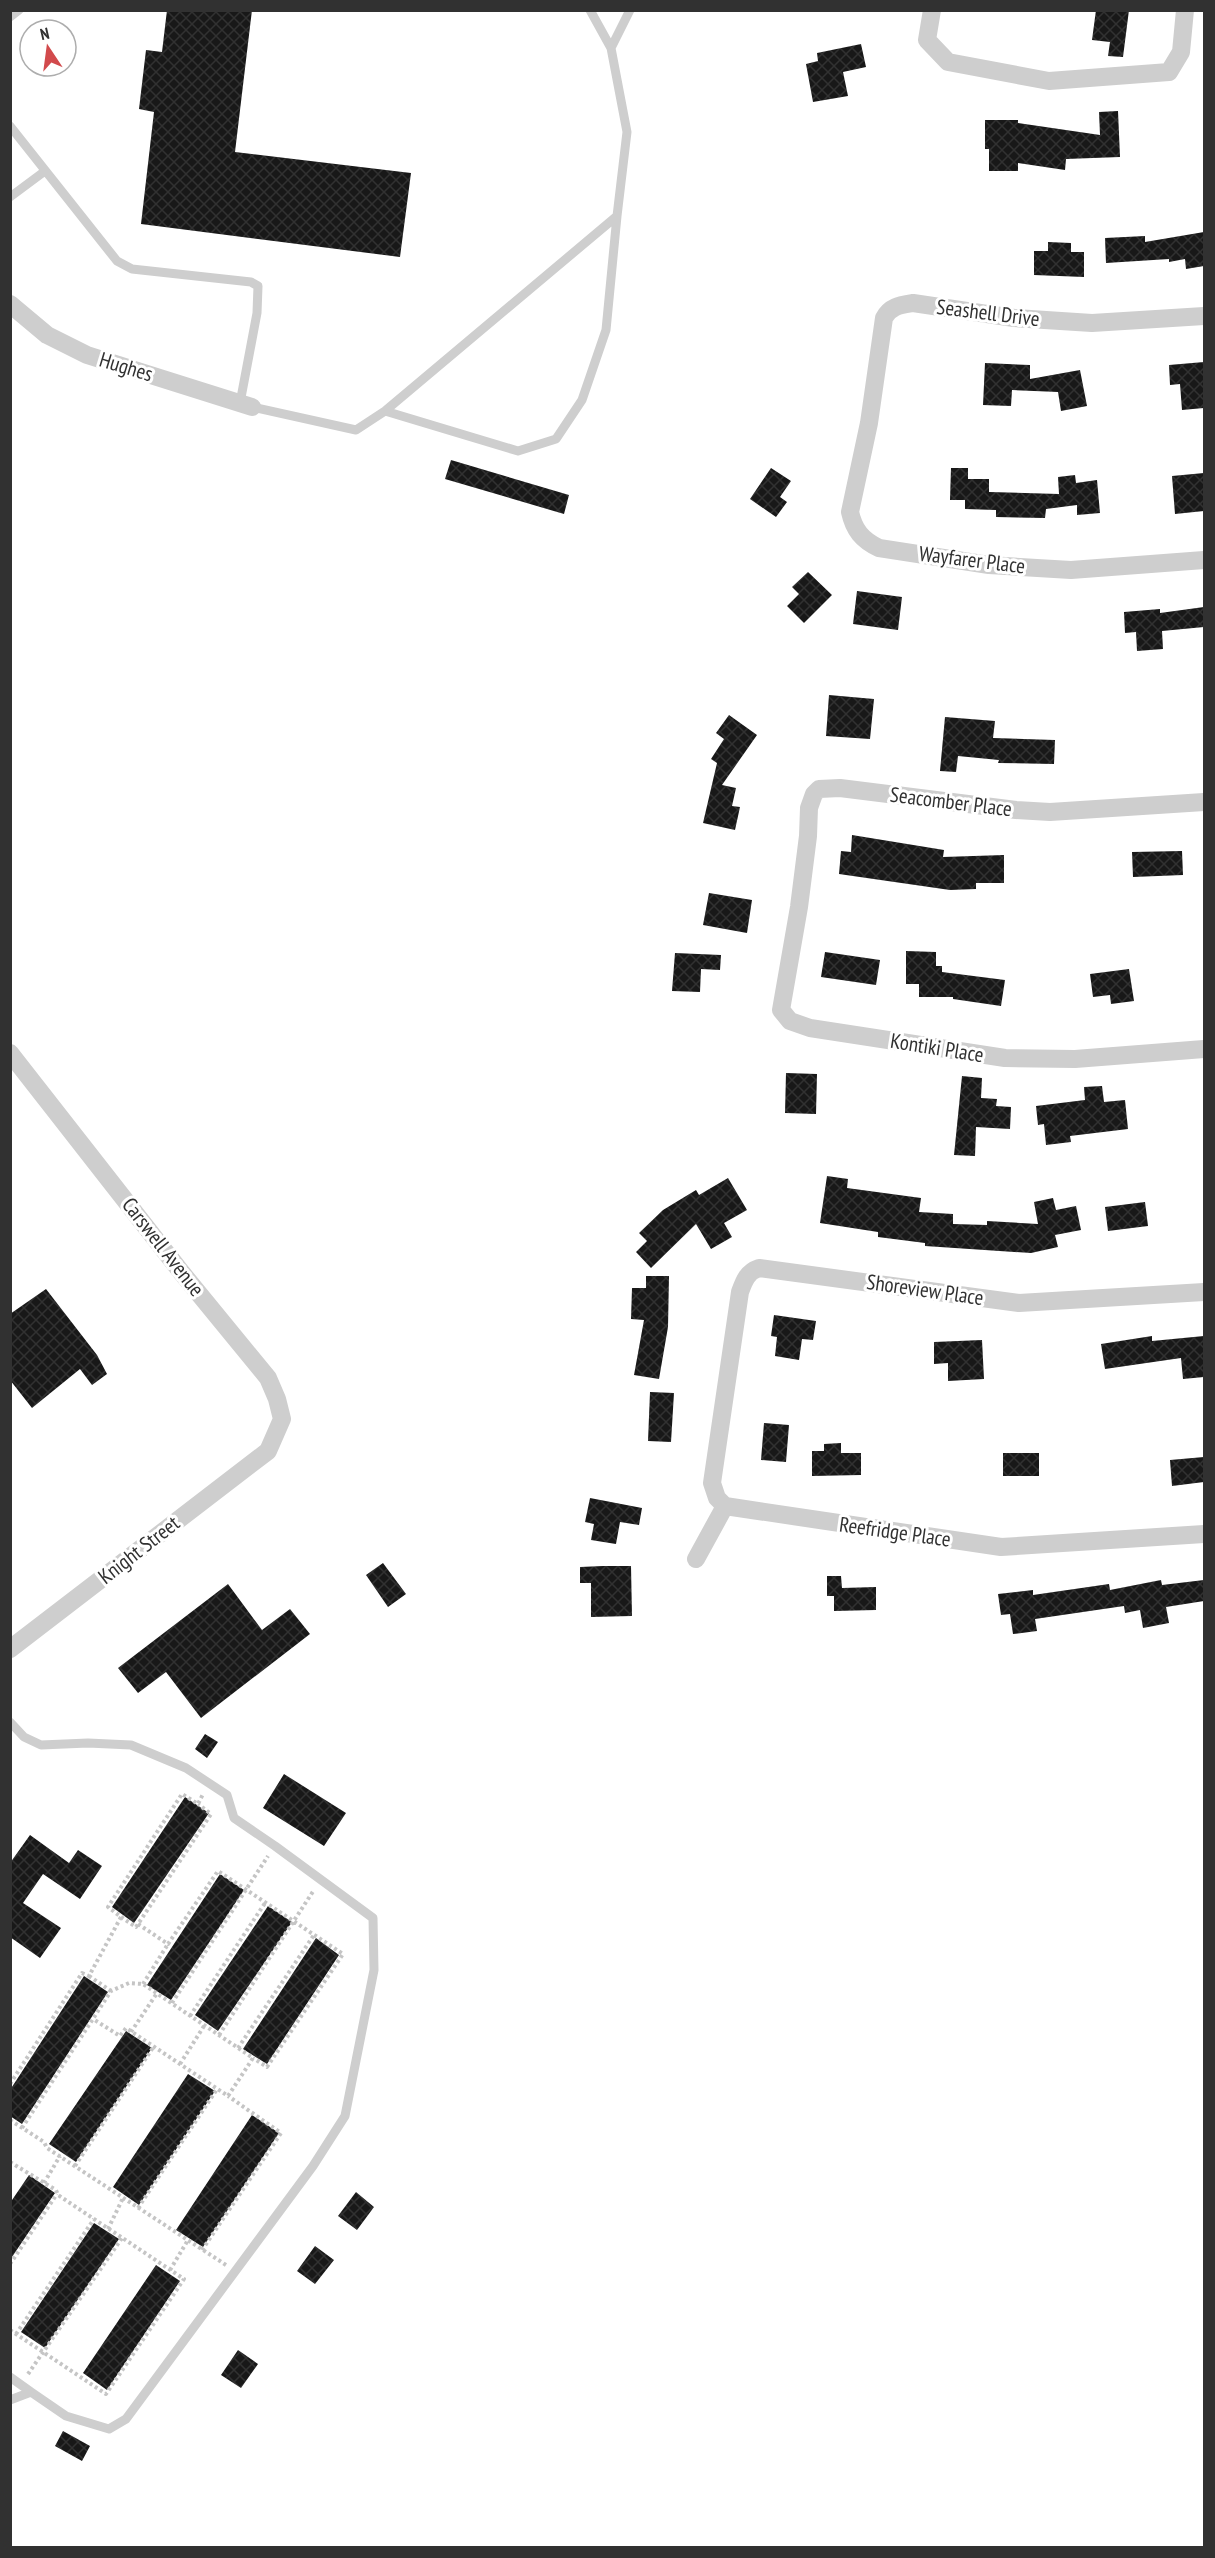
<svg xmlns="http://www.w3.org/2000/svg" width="1215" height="2558" viewBox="0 0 1215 2558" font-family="'PT Sans Narrow',sans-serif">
<defs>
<pattern id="building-cross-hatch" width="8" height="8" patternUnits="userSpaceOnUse" patternTransform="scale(1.5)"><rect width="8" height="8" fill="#181818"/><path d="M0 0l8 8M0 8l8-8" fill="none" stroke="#313131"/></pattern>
</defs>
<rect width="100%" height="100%" fill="#fff"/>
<path fill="url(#building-cross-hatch)" d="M167,10H252L235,152L411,173L400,257L141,224L154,112L139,109L146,50L162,52Z
M1096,10H1129L1123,57L1108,56L1110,42L1092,40Z
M861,44L866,67L843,72L848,96L813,102L806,64L818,61L817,53Z
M1118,111L1120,157L1066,159L1065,170L1018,163V171H989V149H985V120H1018V123L1100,135L1099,112Z
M1204,232V266L1186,269L1185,259L1169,262V259L1106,263L1105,238L1145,236V242Z
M1048,242L1071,243V252H1084V277L1034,275V251H1048Z
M1204,362V408L1182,410L1180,384L1170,385L1169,365Z
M985,363L1030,365V379L1080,370L1087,406L1061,411L1058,392L1012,390L1011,406L983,405Z
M451,460L569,495L564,514L445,479Z
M771,468L791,481L780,497L787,502L776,517L750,499Z
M951,468H968V479H989V492L1059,494L1058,477L1075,475L1076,483L1097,480L1100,513L1077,515V505L1046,509L1045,518L996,517V510L965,509V500H950Z
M1204,473V511L1175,514L1172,476Z
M808,572L832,595L804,623L787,606L799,594L792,587Z
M857,591L902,597L898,630L853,624Z
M1204,607V627L1162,631L1163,649L1137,651L1136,632L1125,633L1124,612L1160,609V613Z
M829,695L874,699L870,739L826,736Z
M729,715L757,735L722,785L736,788L732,806L740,807L735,830L703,823L717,763L711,759L724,739L716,733Z
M945,717L995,721L993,738L1055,740L1054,764L998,763L999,760L958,756L956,772L940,771Z
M852,835L944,850L943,857L1004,855V883H976V889L950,890L839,874L841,851L851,852Z
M1182,851L1183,875L1133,877L1132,852Z
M709,893L752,900L747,933L703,925Z
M906,951L936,952V966H942V972L1005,980L1001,1006L953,999V997H919V984H906Z
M825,952L880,960L876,985L821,977Z
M675,953L721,955L720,970L701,969L700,992L672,991Z
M1129,969L1134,1001L1111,1004L1110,995L1093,997L1090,974Z
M786,1073L817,1074L816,1114L785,1113Z
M962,1076L982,1078L981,1098L997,1099L996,1106L1011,1107L1010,1129L976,1127L975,1156L954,1155Z
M1102,1086L1104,1102L1125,1100L1128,1129L1070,1136L1071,1142L1046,1145L1044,1124L1038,1125L1036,1106L1085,1100L1084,1087Z
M827,1176L848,1179L847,1188L921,1198L919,1212L953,1214V1224L987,1225V1221L1038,1224L1034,1202L1053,1198L1056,1210L1076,1206L1081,1230L1055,1235L1058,1247L1031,1253L925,1246V1243L878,1237V1232L820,1223Z
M728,1178L747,1210L724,1223L732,1237L711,1249L696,1224L651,1268L636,1252L647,1241L639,1233L663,1210L696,1190L699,1195Z
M1145,1202L1148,1226L1108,1231L1105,1207Z
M646,1276H669L668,1327L659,1379L634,1375L644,1320L631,1319L632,1288H646Z
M46,1289L97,1355L107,1374L92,1385L80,1369L32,1408L10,1380V1314Z
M774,1315L816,1321L813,1340L802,1339L799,1360L775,1356L777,1337L771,1336Z
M1152,1336V1341L1204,1336V1377L1183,1379L1181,1358L1105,1369L1101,1344Z
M982,1340L984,1379L948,1381V1363L934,1364V1342Z
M650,1392L674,1393L671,1442L648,1441Z
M764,1423L789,1425L786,1462L761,1460Z
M841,1443V1453H861V1475L812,1476V1451H824V1444Z
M1003,1453H1039V1476H1003Z
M1204,1457V1482L1172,1486L1170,1460Z
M590,1498L642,1508L639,1525L620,1522L616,1544L591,1540L594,1524L585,1522Z
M383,1563L406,1594L388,1607L366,1575Z
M603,1566H631L632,1616L591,1617V1583H580V1567Z
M827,1576H841L842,1588L876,1587V1610L834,1611V1596H827Z
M1161,1580L1162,1585L1204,1580V1601L1166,1607L1169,1623L1143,1628L1140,1610L1125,1613L1124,1606L1035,1619L1037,1631L1013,1634L1010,1614L1001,1615L998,1594L1033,1590V1595L1109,1584L1110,1590Z
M228,1584L262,1630L290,1609L310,1634L201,1718L166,1672L138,1693L118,1668Z
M205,1734L218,1742L207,1758L195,1749Z
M284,1774L346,1813L324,1846L263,1808Z
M185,1797L209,1813L134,1923L112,1907Z
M30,1835L69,1863L78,1850L102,1866L80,1899L43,1874L23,1903L61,1928L40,1958L10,1937V1863Z
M220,1874L244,1890L171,2000L147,1985Z
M268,1906L292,1922L218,2031L195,2015Z
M316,1938L339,1955L267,2064L243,2049Z
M84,1976L108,1992L22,2124L10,2116V2090Z
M126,2031L152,2048L76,2162L49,2144Z
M188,2074L215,2091L139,2205L113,2187Z
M252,2115L279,2133L203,2247L176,2230Z
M29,2175L55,2193L10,2260V2203Z
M356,2192L374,2207L357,2230L338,2216Z
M94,2223L119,2239L45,2348L21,2332Z
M315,2246L334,2260L315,2284L297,2271Z
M156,2265L180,2281L107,2390L83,2373Z
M238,2350L258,2364L241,2388L221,2375Z
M63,2431L90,2446L82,2461L55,2446Z"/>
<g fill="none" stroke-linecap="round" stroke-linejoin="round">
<path stroke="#c5c5c5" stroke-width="4" stroke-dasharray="3 3" stroke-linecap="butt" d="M121,1917L136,1927L211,1814L198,1804
M138,1924L168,1944L218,1871L343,1954L267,2067L253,2058
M89,1976L111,1991
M143,1984L168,1944
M172,2003L268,1856
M190,2016L265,1903
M131,2032L157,1993
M219,2035L314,1890
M238,2048L314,1935
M180,2064L204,2026
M10,2084L82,1973L89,1976L121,1917L108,1907L182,1794L198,1804L203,1794
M10,2120L44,2142L47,2148L226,2265
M22,2128L111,1991L129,1983L143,1984L253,2058L228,2096L126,2028L120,2036L93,2019
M10,2162L56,2190L58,2195L184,2279L106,2394L10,2330
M75,2166L154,2046
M44,2183L60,2156
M138,2208L217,2089
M108,2229L123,2198
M202,2250L281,2133L228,2096
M10,2264L57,2194
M170,2270L188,2240
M16,2334L94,2219
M28,2374L122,2238"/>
<path stroke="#cecece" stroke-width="9" d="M10,17L19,10
M611,48L630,10
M10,126L117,261L132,269L251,282L258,286L257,313L240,403
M10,197L45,171
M252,407L356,430L385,411L617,216L627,132L611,48L590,10
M385,411L518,451L556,439L582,400L606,330L617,216
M10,1722L24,1737L41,1745L88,1743L131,1745L186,1768L227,1795L234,1818L275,1846L373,1918L374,1970L345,2116L313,2166L126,2419L109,2429L66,2416L31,2392L10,2400
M10,2377L31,2392"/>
<path stroke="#cecece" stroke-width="18" d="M932,10L927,40L948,62L1049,81L1169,72L1181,52L1185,10
M10,304L47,335L87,355L252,407
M1204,316L1092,323L1014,318L913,303C901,305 890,306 884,318L869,423L850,512C854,530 862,540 879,548L989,565L1071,570L1204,560
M1204,802L1050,812L1016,810L840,788L819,789L814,794L809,808L808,836L799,907L781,1010L790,1021L810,1028L1005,1058L1075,1059L1204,1049
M10,1053L182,1273L268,1378L277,1399L282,1419L268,1451L10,1649
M1204,1292L1019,1303L759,1268C747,1272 744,1281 740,1292L712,1483L717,1498L725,1506L1001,1547L1204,1534
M696,1559L725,1506"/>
</g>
<g text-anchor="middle" stroke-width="6" stroke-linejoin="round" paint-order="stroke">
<g font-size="21" fill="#313131" stroke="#fff">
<text transform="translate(988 313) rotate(7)" y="7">Seashell Drive</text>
<text transform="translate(126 367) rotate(17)" y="7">Hughes</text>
<text transform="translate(972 560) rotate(7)" y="7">Wayfarer Place</text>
<text transform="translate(951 802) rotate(7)" y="7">Seacomber Place</text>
<text transform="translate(937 1048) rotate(9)" y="7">Kontiki Place</text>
<text transform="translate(163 1247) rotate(52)" y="7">Carswell Avenue</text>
<text transform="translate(925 1290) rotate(8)" y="7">Shoreview Place</text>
<text transform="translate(895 1532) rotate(8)" y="7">Reefridge Place</text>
<text transform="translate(139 1550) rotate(-38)" y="7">Knight Street</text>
</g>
</g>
<rect width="1215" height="2558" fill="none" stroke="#313131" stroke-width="24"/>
<g transform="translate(48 48) rotate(347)"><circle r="28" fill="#ffffff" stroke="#adadad" stroke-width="1.5"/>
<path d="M0-4.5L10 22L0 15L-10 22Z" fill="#d24a4c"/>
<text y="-9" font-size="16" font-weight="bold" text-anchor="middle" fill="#313131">N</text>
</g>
</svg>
